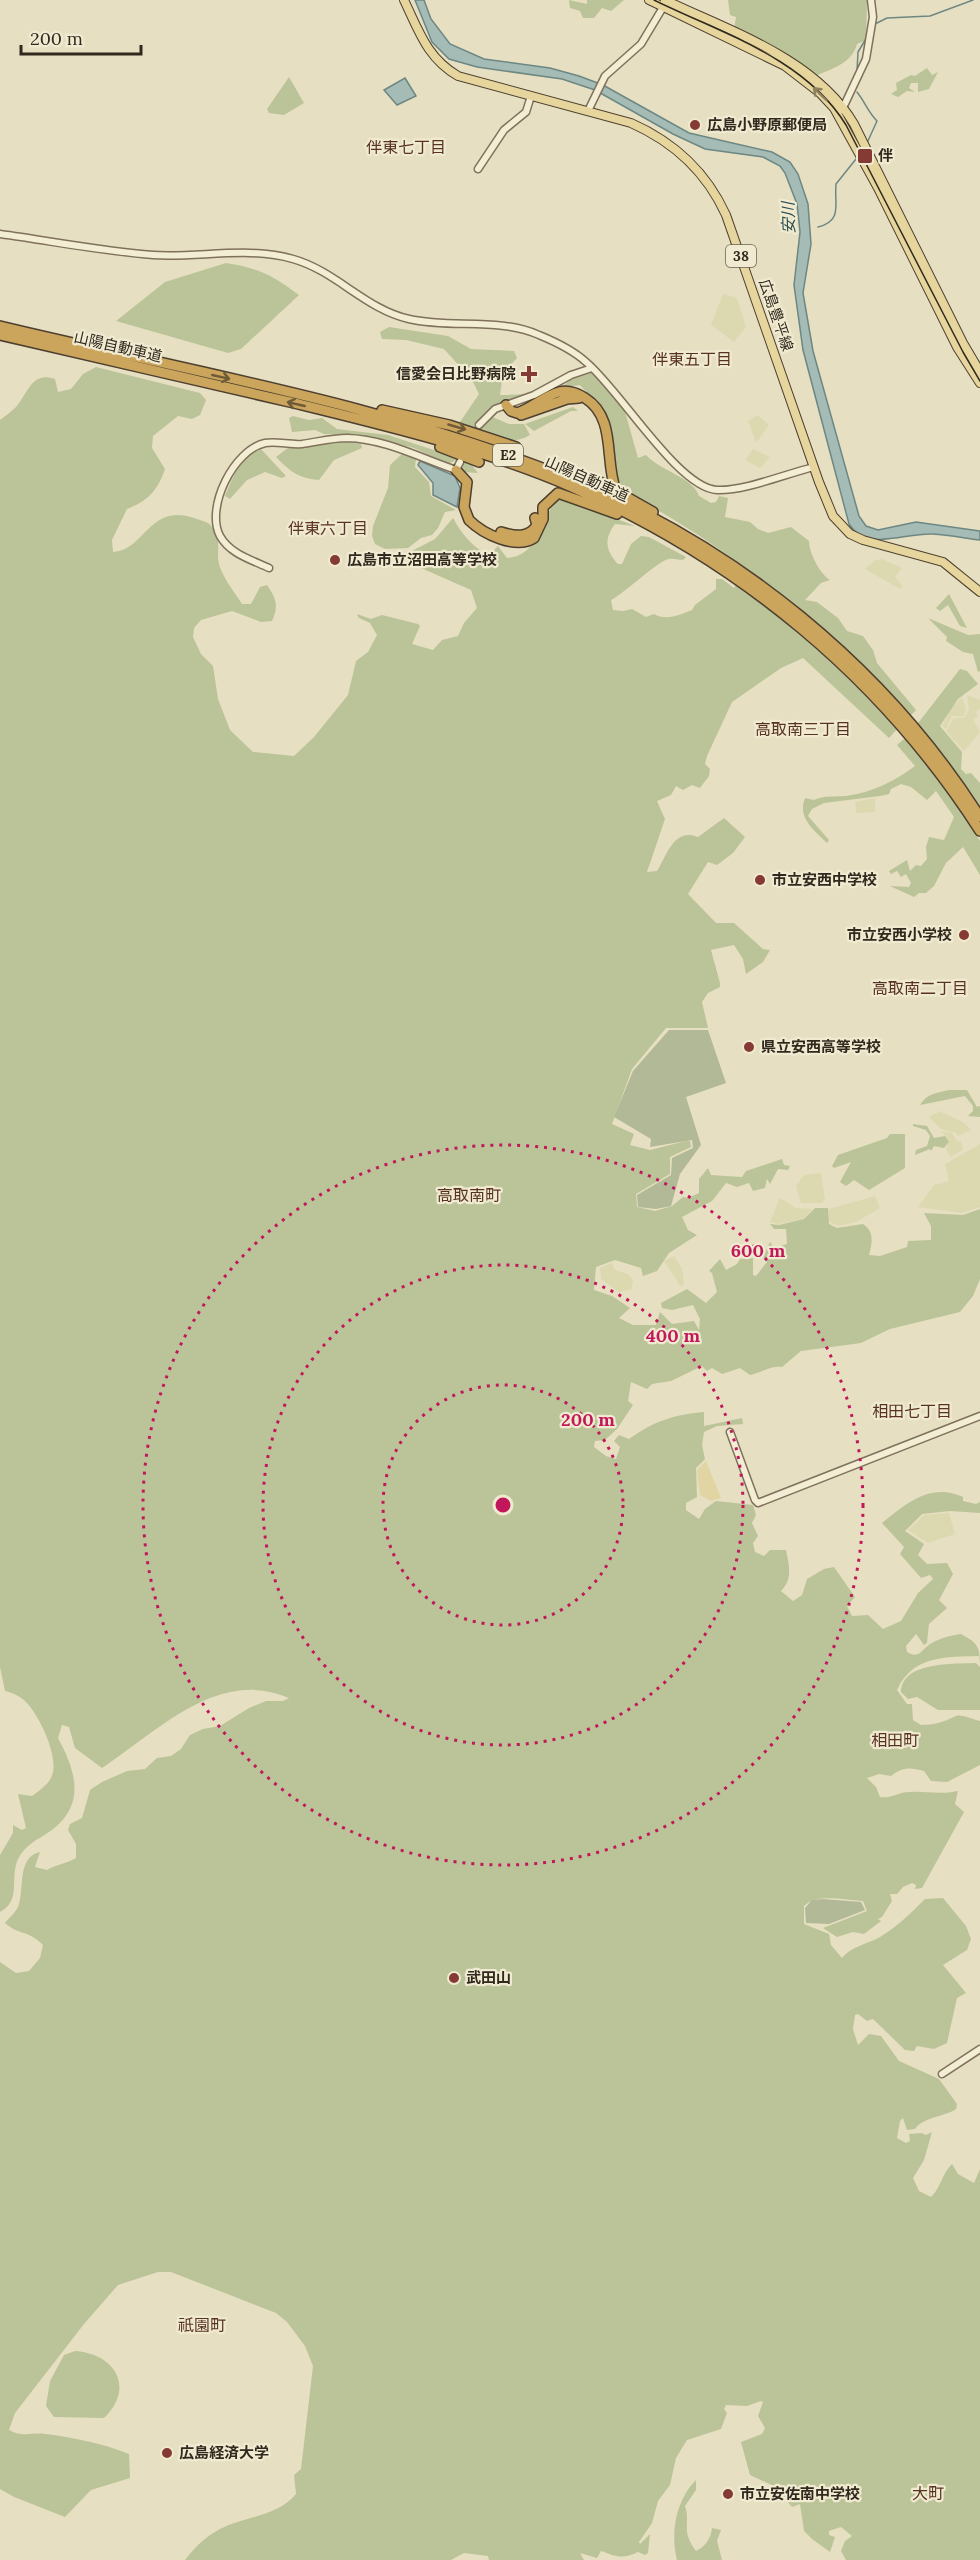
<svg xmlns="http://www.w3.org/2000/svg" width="980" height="2560" viewBox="0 0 980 2560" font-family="Lora,'Noto Sans JP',serif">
<rect width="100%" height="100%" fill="#e7dfc2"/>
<path fill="#dcd9b1" d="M723,294L737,298L746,327L734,342L711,325Z
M758,415L769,425L756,443L748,421Z
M753,449L770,457L760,468L745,460Z
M882,559L902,568L895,577L903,587L900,589L865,569L875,560Z
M967,695L980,700V709L976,712L978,716L973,720L980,732L964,751L946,731L953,719L965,717L969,709Z
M962,697L966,709L964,716H952L946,729L942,726L952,707Z
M875,798V812L856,813L855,802Z
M939,1111L963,1122L971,1130L958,1136L956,1133L941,1129L929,1117Z
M942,1131L952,1133L957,1141H961L963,1150L950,1157L946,1148L949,1142Z
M980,1144V1207L962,1213L918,1207L934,1185L949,1181L945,1164Z
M821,1173L825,1199L822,1203H801L796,1186L804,1175Z
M875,1196L880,1208L856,1222L839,1226L831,1223L828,1218L829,1209Z
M780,1198L796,1208L812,1209L804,1219L778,1224L770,1222Z
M674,1256L682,1268L684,1284L681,1287L664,1261Z
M612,1263L615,1270L628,1274L633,1280L632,1289L619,1292L601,1279L600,1268Z
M949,1513L955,1534L928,1543L908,1530L924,1515Z"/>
<path fill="#bbc498" d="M569,0L587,4V0H624L611,11L602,8L594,18H583L580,11L570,8Z
M728,0H867L866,40L857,44C852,63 832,69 815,76L734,30L736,17L730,15Z
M927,68L932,75L938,72L929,89L918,92V83H911L909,88L915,92L907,91L898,97L891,94L897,90L896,83L911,75L915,76Z
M289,77L304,103L284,115L269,113L267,109Z
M226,263C259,268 273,276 299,295L241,349L228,353L116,321L165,282Z
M389,327L448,336L471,349L514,351L517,358L503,373L500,395L535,394C515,400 493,404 479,421L483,423L490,416L509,424H524L530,435C508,449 480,433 458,425L479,394L472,380L444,349L406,340L382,339L380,332Z
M96,367L200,393L206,400L200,415L192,419L178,416L153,436L152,448L165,469C158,490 148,501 127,509L112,540L113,552C146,550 149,501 197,519C203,521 209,522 213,528C220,538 218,548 218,559C220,575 234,591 242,604H251L260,587L267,585C276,598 279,606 272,621L261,622L232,611L201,620L194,628L193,637L201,654L213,666L218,699L230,730L253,752L294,756L314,737L348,695L356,661L368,652L377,635L370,623L359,618L357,614L371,619L382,615L418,624L420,626L412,644L433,650L442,640L458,636L464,623L477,608L471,590L412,564L408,553L435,539L453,518C461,533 473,548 489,555L498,546L507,558C537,557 543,520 556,498H562L635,526L615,524C604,539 605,550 618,564H622L631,544L641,536L649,537L686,557L683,560C679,560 673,558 669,559C659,560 625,593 611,600L613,610L623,611L632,609L646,617L654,614C666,621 680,615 692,610L695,605L716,589V579H722L734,588L737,584C795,628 848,675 897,729L889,738L803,658L781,668L732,702L707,756L705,764L710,769L709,776L700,788L692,785L683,790L676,786L671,795L657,801L665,819L647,872L657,871C667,855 674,827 698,837L724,818L745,837L733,853L717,865L708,862L688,894L716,923H734L763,949L770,950L763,962L746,974L743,959L734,945L711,950L720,983V987L708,993L702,1002L708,1028H666L632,1069L612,1124L634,1134L630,1145L650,1150L686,1141H690L691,1147L670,1157V1174L636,1194L637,1207L655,1211L672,1206L683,1197L688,1198L699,1193V1179L708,1168L711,1175L742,1177L746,1171L782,1159L784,1165L790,1166L788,1170L778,1169L770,1184L767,1179L765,1188L753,1191L749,1183L737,1187L726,1183L712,1201L682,1217L688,1230L697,1235L669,1253L657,1271L643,1276L641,1268L615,1260L596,1267L594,1290L612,1296L630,1308L619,1318L633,1325H656L660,1312L672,1324L694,1321L699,1330L700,1319L693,1305L672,1310L662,1308L661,1303L687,1289L706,1303L717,1292L712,1273L709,1271L720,1259L726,1270L737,1264L740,1259L753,1258V1275L756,1276L767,1262L763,1257L770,1242L774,1248L787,1244L786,1229H774L770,1224L779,1225L804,1219L815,1208H828L829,1224L837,1228L863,1224C875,1232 872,1243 869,1255L880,1256L907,1247L908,1241L931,1240V1226L924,1213L963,1215L980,1209V1279L973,1296L960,1312L890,1329L861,1343L801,1351L782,1367C772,1365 760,1373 750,1375L740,1368L722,1374L712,1368L707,1371L702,1366L671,1381L652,1384L647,1389L631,1382L628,1401L633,1405L617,1429L605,1440L595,1441L594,1447L606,1456L616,1459L620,1447L614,1441L619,1435L629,1439C655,1421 672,1415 704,1412V1426L742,1418L743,1424L717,1426L704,1432L702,1445L705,1459L696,1468L697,1497L686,1503V1510L699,1519L705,1509L716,1501L753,1505L756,1515L752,1523L758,1536L753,1543L755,1552L764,1556L770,1550H786C789,1565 793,1579 781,1591L793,1601L802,1595L807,1579L824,1569L834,1567L855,1597L847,1606L852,1616L868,1615L883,1629L901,1621L918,1593L933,1579L930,1575L921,1578L900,1554L904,1547L882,1523C906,1504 930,1482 963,1497V1501L976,1504L980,1502V1513L950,1511L922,1514L905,1531L924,1544L918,1555L927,1564L947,1563L953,1574L939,1600L947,1608L929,1624L927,1643L924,1645L916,1634L906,1646L907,1652C920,1660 922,1648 932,1643C940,1638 952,1635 961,1634C978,1643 980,1647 980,1665L979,1656C946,1657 913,1655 897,1690L907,1704H912L913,1720L921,1725C935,1725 943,1722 956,1716C962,1714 974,1720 980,1721V1765L947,1782L931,1781L924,1771C910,1767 902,1767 891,1776L879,1774L867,1778L876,1787L880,1797C891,1799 898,1792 909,1792C926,1791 940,1795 958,1791L955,1804L964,1812L922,1888L915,1889L916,1885L912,1883L903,1887L897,1894H890L892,1901L882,1917L878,1919L881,1921L864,1934L853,1932L837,1937L823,1928L867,1911L863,1901C845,1900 817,1893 804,1906V1924L829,1934L831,1945L842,1958C851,1946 868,1944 880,1937C897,1927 911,1913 925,1899L943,1898L966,1926L971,1939L967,1950L943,1965L966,1993L957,1998L947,2043L934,2049L917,2046L914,2051L905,2050L873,2019L867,2021L858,2014L855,2015L853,2029L858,2045L869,2034L881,2036L899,2061L939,2079L957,2104L956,2109C944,2117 923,2117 915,2129L907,2130L903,2118L900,2121L897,2138L906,2143L910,2141L909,2134L922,2133L926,2135L932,2132L924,2160L913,2178L919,2191L931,2197C941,2188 941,2175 952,2164L958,2174L974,2183L980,2169V2560H846L841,2551L845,2541L852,2536L841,2527L829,2531V2535L835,2537L830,2552L812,2539L804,2531L800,2504L792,2507L774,2486L750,2475L741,2442L762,2434L765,2428L758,2416L763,2402L761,2401L747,2406L726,2405L724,2409L727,2413L721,2429L687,2440L676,2458L670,2485L658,2501L652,2523L639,2542L640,2544L650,2534L648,2553L645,2555L638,2552C622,2560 615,2556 601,2551L597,2558L580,2553L584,2560H489L488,2556L464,2553L451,2560H185C195,2547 205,2537 220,2529C245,2516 277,2517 296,2494L294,2475L301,2469L313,2366L305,2346L287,2322L276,2313L171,2272H158L118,2285L84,2324L15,2413L9,2430C25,2438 30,2432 46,2434C75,2438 102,2443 129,2454L130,2478L91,2490L65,2517L14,2497L0,2489V1962L16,1973L29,1971L40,1958L43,1945C27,1929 20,1936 5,1923C9,1918 15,1913 18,1907C25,1891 16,1857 40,1852L35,1867L47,1870C57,1864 66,1864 76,1858V1844L68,1830L70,1824L82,1818L90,1790L102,1782L127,1771L145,1769L157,1758L171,1756L181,1749L190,1735L203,1729L220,1726L249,1708L266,1701H283L289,1698C218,1667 157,1732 102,1768L75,1748L69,1727L62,1725L58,1738C77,1773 86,1806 49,1832C37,1840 25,1845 18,1859C9,1880 22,1900 0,1912V1855L13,1833V1825L22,1830L26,1828L18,1794L32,1796C40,1790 51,1783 53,1772C57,1753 39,1715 26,1702C20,1696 13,1693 5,1691L0,1667V420C5,416 11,412 16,407C28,394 31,371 55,379L58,392L71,389L83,374Z
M592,373L624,408L638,458L646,455C659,470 694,478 699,496L711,503L716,502L719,496L728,498L725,517L750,522L758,529L768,533L791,527L809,541C809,553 820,574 830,580L821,583L805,600L817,602L838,618L847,631L863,636L873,650L877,663L916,710L910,716C821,621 733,549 618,488L594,401L580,385L561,388L570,380Z
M573,407L578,411H571L534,431L525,424Z
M293,416L309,420L322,418L337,429L388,435L464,460L470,463L478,473L463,472V462L456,460L448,464L414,448L371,437L324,434L315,430L292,432L289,418Z
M348,442L361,444L362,448L334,460L319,480C300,479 289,471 276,457L289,447Z
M261,449L286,476L282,478L265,472L247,480L230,499L225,496C234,475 239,459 261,449Z
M402,454L416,458L415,467L429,482L431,496L456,510L445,512L438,528L432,535L421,538L408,548L385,549L375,544L372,536L373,526L388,488L390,465Z
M949,594L967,628L960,626L948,605L940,611L936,608Z
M928,618L968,635L980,634V671L978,672L973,654L963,652L946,641L947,637Z
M960,669L967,671L978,684L958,699L940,726L962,752L961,769L966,774L971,773L980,783V813L915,727Z
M905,738L926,760L974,831L980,841V875L963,847L946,863L934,886L926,893H919L914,897L890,886L909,887L911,883L906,874L901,877L897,871L891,874L889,871L907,860L910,871L916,865L921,866L927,859L926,847L929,837L944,840L954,817L936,791L927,800L911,787L901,784L891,789L889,794L880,796L824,803L812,809L808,816L829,840L827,843C814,830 797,818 805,798L814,800C824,795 835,797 846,796C873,792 893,782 915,766L897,745Z
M949,1090H967L977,1107L980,1106V1117L968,1116L973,1111V1106L965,1096L920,1105C927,1093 937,1093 949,1090Z
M913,1124L927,1126L934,1138L945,1136L949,1142L944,1148L934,1146L931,1151L930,1149L915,1155L916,1150L927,1146L930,1136L926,1130L913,1126Z
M890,1134H905V1168L869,1190L854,1180L846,1186L840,1182L851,1162L834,1168L832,1166L838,1155L887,1138Z
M976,1663L980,1667V1710H938L917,1697L908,1699L901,1692C902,1661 955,1664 976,1663Z
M75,2351C116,2354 135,2388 104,2418L54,2417L46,2406L50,2381L64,2355Z
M696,2480V2490L685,2506C691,2523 680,2530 696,2551C706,2546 711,2538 712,2528L721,2530L717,2541L722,2560H677C670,2532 676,2500 696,2480Z"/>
<path fill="#e0d5a3" d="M706,1461L721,1498L711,1501L700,1495L697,1470Z"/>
<path fill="#b2b996" d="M669,1030H708L726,1083L686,1097L701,1145L680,1174L671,1206L656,1209L638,1207L637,1195L671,1175L672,1158L693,1148L692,1140L650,1147L651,1139L614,1117L633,1071Z
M823,1899L861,1902L865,1910L829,1924L806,1923L805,1908L812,1900Z"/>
<path fill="#a4bbb6" stroke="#6d8783" stroke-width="1.5" d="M415,0H424L431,19L450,44L484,59L550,68L579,76L603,85L689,133L772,152L790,162L798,174L808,204L811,244L803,293L813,351L859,516L866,526L878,530L916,522L980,531V540C964,538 949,535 933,534C906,532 867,553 849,524L803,350L794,285L800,232L797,204L785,173L780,166L763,157L705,149L673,134L595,90L562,79L477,67L449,59L432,42Z
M405,78L416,96L397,105L384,90Z
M420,461L455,476L460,488L457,507L433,495V483L418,465Z"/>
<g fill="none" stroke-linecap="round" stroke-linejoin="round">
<path stroke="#6d8783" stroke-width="1.5" d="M875,24L887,18L930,16L973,0
M857,71L858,52L867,37
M857,92C865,102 868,112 877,121L867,143
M818,227C843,221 834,204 836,184L856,159"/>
<defs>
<path id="minor" d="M842,110L866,59L873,17L871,0
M588,111L605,76L641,44L665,4
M478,169L504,130L526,112L531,96
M0,234C51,241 102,251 153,255C199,258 248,246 293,259C336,271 365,309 409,319C452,329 498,317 539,335C556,342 573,350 586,362C620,390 678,488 717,490C745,491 785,474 814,467
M479,425L495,409L534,395L571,375L592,368
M269,568C252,560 230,554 220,536C205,507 234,450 265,443C277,441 290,445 302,444C317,442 331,438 347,438C386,439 420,458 456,470L460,462
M730,1432L755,1500L758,1503L980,1416
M942,2074L980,2049"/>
<path id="major" d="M404,0C419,31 427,58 458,76L631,123C674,142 706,171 726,215L819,482L833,516L850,534L863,540L943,562L980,592
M649,0L785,66L820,93L834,108L878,188L957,347L980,383
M665,0C730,31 816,59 854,124L963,343L980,372"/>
<path id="highway" d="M0,326C191,372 387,404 570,479C735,546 884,666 980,817
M0,335C98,358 196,380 294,403C388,426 484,449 572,487C740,561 881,677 980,831
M506,405L511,411L517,413C532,408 544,396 559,392C568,390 577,393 585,398C617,418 604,461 616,491
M382,410L449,425L516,447
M521,415L567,399L579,398
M440,447L479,462
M456,470L467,482L464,507L469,520C483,534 516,550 534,538L543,519V507L558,493L617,514
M600,482L653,512
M501,532C514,536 529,539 537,525L535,518"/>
</defs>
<use href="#minor" stroke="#7f715c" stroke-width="9"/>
<use href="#major" stroke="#4d4030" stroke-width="10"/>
<use href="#highway" stroke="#4d4030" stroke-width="12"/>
<use href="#minor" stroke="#f3edd4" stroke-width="6"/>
<use href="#major" stroke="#e6d69e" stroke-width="8"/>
<use href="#highway" stroke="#cca55d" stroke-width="9"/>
<path stroke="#31291e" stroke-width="1.5" d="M654,0C721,33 805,58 846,125L963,352L980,381"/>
</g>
<defs><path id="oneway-shaft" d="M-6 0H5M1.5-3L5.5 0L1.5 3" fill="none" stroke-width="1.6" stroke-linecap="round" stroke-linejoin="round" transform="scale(1.5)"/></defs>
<use stroke="#8c805e" href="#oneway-shaft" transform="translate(820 94) rotate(-136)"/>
<g stroke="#6f5b37">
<use href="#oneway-shaft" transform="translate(221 377) rotate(13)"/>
<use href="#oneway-shaft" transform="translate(296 404) rotate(-167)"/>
<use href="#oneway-shaft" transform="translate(457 427) rotate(16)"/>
</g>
<g fill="none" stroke="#c2185b" stroke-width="3" stroke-dasharray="3 6">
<circle cx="503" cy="1505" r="120"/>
<circle cx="503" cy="1505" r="240"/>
<circle cx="503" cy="1505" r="360"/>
</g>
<g fill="#863a34" stroke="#f0ead1" stroke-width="2">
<circle cx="695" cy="125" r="6"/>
<rect x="857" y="148" width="16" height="16" rx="3"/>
<path d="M526 365h6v6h6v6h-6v6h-6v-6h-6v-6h6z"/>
<circle cx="335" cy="560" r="6"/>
<circle cx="760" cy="880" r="6"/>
<circle cx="964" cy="935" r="6"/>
<circle cx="749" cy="1047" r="6"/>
<circle cx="454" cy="1978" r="6"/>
<circle cx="167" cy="2453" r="6"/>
<circle cx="728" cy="2494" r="6"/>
</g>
<g text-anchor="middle" stroke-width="4.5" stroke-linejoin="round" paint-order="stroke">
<g fill="#f0ead1" stroke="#6a6354" stroke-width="1.5">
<rect x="726" y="245" width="30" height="22" rx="4.5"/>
<rect x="493" y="444" width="30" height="22" rx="4.5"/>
</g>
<g font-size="14" font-weight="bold" fill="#31291e">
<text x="741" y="261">38</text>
<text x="508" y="460">E2</text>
</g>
<g font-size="15" font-weight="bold" fill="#31291e" stroke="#f0ead1" text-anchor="start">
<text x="707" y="130">広島小野原郵便局</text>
<text x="878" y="161">伴</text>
<text x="516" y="379" text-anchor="end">信愛会日比野病院</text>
<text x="347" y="565">広島市立沼田高等学校</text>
<text x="772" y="885">市立安西中学校</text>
<text x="952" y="940" text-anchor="end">市立安西小学校</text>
<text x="761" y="1052">県立安西高等学校</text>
<text x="466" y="1983">武田山</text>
<text x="179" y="2458">広島経済大学</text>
<text x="740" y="2499">市立安佐南中学校</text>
</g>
<g font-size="15" fill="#31291e" stroke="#f0ead1">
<text transform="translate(776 315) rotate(71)" y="5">広島豊平線</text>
<text transform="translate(118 347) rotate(13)" y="5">山陽自動車道</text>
<text transform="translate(587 479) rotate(24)" y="5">山陽自動車道</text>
</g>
<g font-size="16" fill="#583323" stroke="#f0ead1">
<text x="406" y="153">伴東七丁目</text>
<text x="692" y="365">伴東五丁目</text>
<text x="328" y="534">伴東六丁目</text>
<text x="803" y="735">高取南三丁目</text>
<text x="920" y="994">高取南二丁目</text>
<text x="469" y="1201">高取南町</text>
<text x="912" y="1417">相田七丁目</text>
<text x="895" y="1746">相田町</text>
<text x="202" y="2331">祇園町</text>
<text x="928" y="2499">大町</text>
</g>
<g font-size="16" font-style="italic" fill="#2f4e4f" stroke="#f0ead1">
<text transform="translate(788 218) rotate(-92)" y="6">安川</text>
</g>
</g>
<circle cx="503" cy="1505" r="9" fill="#c2185b" stroke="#f0ead1" stroke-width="3"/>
<g font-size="18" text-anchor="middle" font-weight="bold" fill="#c2185b" stroke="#f0ead1" stroke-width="4.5" stroke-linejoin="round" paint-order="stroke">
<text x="758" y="1257">600 m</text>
<text x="673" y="1342">400 m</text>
<text x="588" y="1426">200 m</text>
</g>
<path d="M21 45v9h120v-9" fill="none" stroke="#31291e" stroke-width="3"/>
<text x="30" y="45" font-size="18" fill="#31291e" stroke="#f0ead1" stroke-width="4.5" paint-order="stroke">200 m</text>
</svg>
